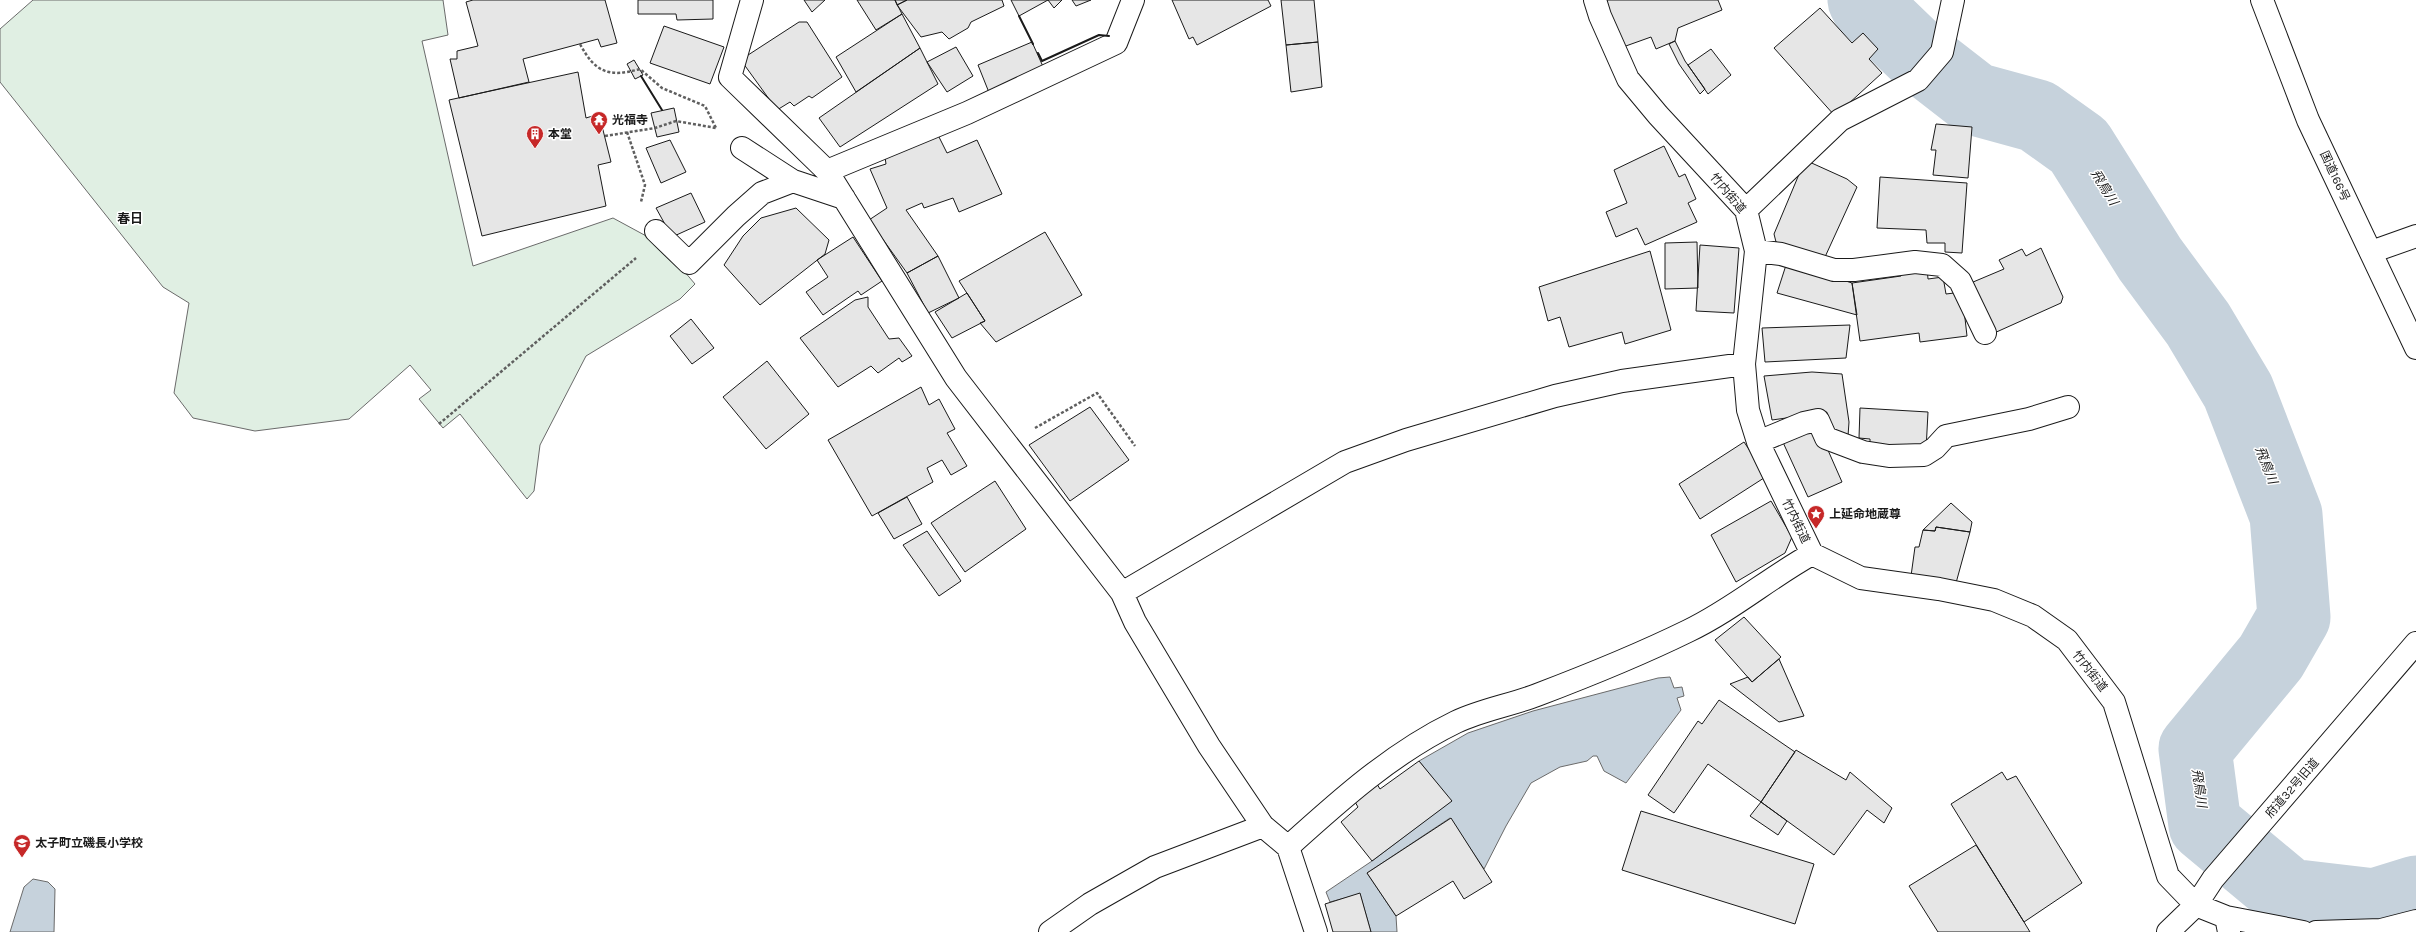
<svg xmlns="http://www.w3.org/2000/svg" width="2416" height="932" viewBox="0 0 2416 932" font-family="Karla,'Noto Sans JP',sans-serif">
<rect width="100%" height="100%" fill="#fff"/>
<path fill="#e0efe3" stroke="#6a6a6a" d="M33,0H443L448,35L422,41L473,266L613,218L661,244L695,284L680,299L586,356L540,445L534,491L527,499L460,414L443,428L419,399L431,390L410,365L349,419L255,431L193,418L174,393L189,303L163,287L0,82V29Z"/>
<path fill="#c6d2dc" stroke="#6a6a6a" d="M1670,677L1674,688L1682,687L1684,696L1677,698L1681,710L1626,783L1604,771L1597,756H1593L1587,761L1560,767L1531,783L1506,826L1484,869L1450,818L1367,873L1396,916L1397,932H1371L1360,894L1330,902L1326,892L1372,861L1451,801L1419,761L1468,733L1533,711L1658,678Z
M33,879L48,882L55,889L54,932H10L24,887Z"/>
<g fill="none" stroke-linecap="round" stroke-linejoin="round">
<path stroke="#c6d2dc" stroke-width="73" d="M1864,0L1867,6L1917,54L1975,99L2037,116L2079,146L2150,259L2198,324L2238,391L2286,515L2294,617L2271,657L2195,749L2205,825L2289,895L2374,905L2416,892"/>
</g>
<path fill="#e6e6e6" stroke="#1a1a1a" d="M473,0H605L617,43L601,47L598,39L523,59L529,82L459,98L450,59H457V51L478,46L466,2Z
M638,0H713V19L677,20L676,14H638Z
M804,0H825L812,12Z
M857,0H895L902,14L876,30Z
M895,0H907L897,5Z
M907,0H1002L1004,6L971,22L968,28L949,39L942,32L921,37L897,5Z
M1011,0H1062L1054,8L1048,0L1019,16Z
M1072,0H1091L1076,6Z
M1172,0H1268L1271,6L1197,45L1193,37L1189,39Z
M1281,0H1314L1318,42L1286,45Z
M1604,0H1718L1722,10L1678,28L1675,41L1656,49L1651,37L1623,47Z
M1820,8L1852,43L1863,33L1878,49L1869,59L1882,73L1835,116L1774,48Z
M902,14L920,48L856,92L836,57Z
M799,22H807L842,77L812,98L809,96L794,106L790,102L777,110L743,63L745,57Z
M664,26L724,47L710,84L650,63Z
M1675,41L1685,61L1705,89L1700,94L1679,64L1669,44Z
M1032,42L1045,71L990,95L978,65Z
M1318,42L1322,87L1291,92L1286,45Z
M956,47L973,76L947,92L927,62Z
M920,48L938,84L840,147L819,118Z
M1711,49L1731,75L1708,94L1688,65Z
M634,60L643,75L635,79L627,64Z
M578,72L586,118L599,114L611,162L598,165L606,206L482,236L449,100Z
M674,108L679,132L657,137L651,113Z
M1936,124L1972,127L1968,178L1933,175L1936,150H1931Z
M938,135L947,153L977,140L1002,194L959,212L953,198L924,208L922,203L906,210L938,256L907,273L869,220L887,208L870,169L886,164L885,157Z
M670,140L686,172L661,183L646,148Z
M1664,146L1679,177L1685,174L1696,199L1688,203L1697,222L1645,245L1637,228L1616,237L1606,212L1627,203L1614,170Z
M1805,160L1847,179L1857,187L1825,257L1776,242L1774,234Z
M1880,177L1967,183L1962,253L1945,252V243H1927L1926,230L1877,228Z
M691,193L705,222L672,237L656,208Z
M796,208L829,240L825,254L760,305L724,265L743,236L761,218Z
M1045,232L1082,295L996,342L980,323L985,321L959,281Z
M853,237L882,281L861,295L858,291L823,315L806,292L828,277L817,260Z
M1697,242L1698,288L1665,289V243Z
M1700,245L1739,248L1734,313L1696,311Z
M2041,248L2063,297L2061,303L1992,334L1966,285L2004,269L1999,260L2022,249L2026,256Z
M1650,251L1671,330L1625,344L1622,332L1569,347L1560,317L1548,321L1539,287Z
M938,256L959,298L928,313L907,273Z
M1787,262L1852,283L1857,315L1777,293Z
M1927,267L1928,279L1943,277L1946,294L1962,292L1967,336L1920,342L1919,333L1860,341L1852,283L1901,276L1900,271Z
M967,293L985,321L952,338L935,312Z
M868,297V307L889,339L899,338L912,356L902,362L899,358L878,373L871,366L838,387L800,338L855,300Z
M691,319L714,348L692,364L670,336Z
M1850,325L1846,358L1765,362L1762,328Z
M767,361L809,414L766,449L723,397Z
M1812,372L1842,374L1849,422L1848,436L1828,431L1822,413L1772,420L1764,376Z
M921,387L929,405L939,399L955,429L947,433L967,466L951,475L942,460L927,468L933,482L872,516L828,440Z
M1090,407L1129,460L1070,501L1029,445Z
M1860,408L1928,412L1926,450L1870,446V439L1859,438Z
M1816,423L1842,482L1808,497L1781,438Z
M1744,442L1767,476L1700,519L1679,484Z
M995,481L1026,529L965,572L931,523Z
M907,497L922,524L894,539L878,513Z
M1771,501L1792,537L1785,553L1736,582L1711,535Z
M1951,503L1972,522L1970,532L1936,527L1935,531L1923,530Z
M1936,527L1970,532L1956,583L1911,576L1915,547H1919L1923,530L1935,531Z
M927,531L961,581L939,596L903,545Z
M1744,617L1781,657L1752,682L1715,640Z
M1779,659L1804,716L1779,722L1730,684L1748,677L1752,682Z
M1719,700L1795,752L1761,802L1708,764L1674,813L1648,795L1698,721L1702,724Z
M1796,750L1846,780L1850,772L1892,808L1884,823L1867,810L1834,855L1761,802Z
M1419,761L1452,801L1372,861L1341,822L1358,807L1355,802L1377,784L1380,789Z
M2002,772L2007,780L2016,776L2082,883L2024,922L1951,804Z
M1761,802L1787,821L1778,835L1750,816Z
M1641,811L1814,864L1795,924L1622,870Z
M1451,818L1492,882L1464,899L1453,881L1396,916L1367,873Z
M1976,845L2024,922L2030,932H1938L1909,886Z
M1360,893L1371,932H1333L1325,904Z"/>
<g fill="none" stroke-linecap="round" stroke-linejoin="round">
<defs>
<path id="minor" d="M752,0L730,77L827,171L956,378L1122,593L1135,622L1209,746L1263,826L1288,847L1316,932
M1595,0L1600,16L1628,79L1658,115L1746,210L1756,251L1744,364L1748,410L1758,442L1812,554L1861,578L1939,589L1994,600L2033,616L2067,640L2114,702L2168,876L2196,905L2226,917L2229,932
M742,148L793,181
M827,171L967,113L1116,43L1133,0
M1746,210L1840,120L1918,80L1942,52L1953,0
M656,231L689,263L736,216L762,193L793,181L844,198
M1756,251L1781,254L1834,270H1854L1915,262L1942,265L1960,281L1985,333
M2371,252L2416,236
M1758,442L1804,423L1818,420L1826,438L1863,452L1889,456L1924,455L1935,448L1946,436L2029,419L2068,407
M1122,593L1345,462L1406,440L1555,396L1622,381L1744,364
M1288,847C1340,800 1392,753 1456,722C1481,710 1511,705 1537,695C1587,676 1639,655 1688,631C1732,610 1769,578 1812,554
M2226,917L2303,932
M1050,932L1090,904L1155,867L1263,826
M2168,932L2196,905L2213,879L2416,643
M2316,932L2381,930L2416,921"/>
<path id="highway" d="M2262,0L2308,120L2416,348"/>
</defs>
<use href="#minor" stroke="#1a1a1a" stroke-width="24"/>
<use href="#highway" stroke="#1a1a1a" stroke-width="24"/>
<path stroke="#5f5f5f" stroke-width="2.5" stroke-dasharray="3 2" stroke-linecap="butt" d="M580,44C595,72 608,78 640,69L662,88L705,106L716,128
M627,132L645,185L641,202
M605,136L655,128L676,121L716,128
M439,424L636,258
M1035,428L1097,393L1135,446"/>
<use href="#minor" stroke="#fff" stroke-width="22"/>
<use href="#highway" stroke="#fff" stroke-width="22"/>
<path stroke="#1a1a1a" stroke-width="2" d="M1019,16L1033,44
M1038,53L1042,61L1099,35L1109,36
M641,76L662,110"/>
</g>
<defs>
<symbol id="temple-pin" viewBox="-11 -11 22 30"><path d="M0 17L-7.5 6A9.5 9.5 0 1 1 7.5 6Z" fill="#c62828" stroke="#fff"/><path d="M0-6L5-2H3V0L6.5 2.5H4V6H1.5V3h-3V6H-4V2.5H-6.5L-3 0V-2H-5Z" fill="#fff"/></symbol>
<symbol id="building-pin" viewBox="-11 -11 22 30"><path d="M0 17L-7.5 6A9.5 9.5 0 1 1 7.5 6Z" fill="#c62828" stroke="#fff"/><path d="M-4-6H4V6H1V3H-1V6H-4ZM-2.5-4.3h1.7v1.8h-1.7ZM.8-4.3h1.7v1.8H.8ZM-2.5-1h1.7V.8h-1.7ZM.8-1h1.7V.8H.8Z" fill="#fff"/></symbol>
<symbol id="sight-pin" viewBox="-11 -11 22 30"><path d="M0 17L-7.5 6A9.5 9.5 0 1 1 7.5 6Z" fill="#c62828" stroke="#fff"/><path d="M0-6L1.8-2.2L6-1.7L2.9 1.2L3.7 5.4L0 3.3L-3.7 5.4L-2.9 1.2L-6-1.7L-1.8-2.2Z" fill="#fff"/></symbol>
<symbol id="school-pin" viewBox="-11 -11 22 30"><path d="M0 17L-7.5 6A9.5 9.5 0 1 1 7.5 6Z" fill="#c62828" stroke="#fff"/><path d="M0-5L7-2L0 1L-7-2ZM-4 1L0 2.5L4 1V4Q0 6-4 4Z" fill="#fff"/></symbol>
</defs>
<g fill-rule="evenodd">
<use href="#temple-pin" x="589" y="110" width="20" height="27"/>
<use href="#building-pin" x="525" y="124" width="20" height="27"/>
<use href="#sight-pin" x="1806" y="504" width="20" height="27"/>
<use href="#school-pin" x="12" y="833" width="20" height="27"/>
</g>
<g text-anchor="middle" stroke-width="3" stroke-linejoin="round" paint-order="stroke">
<g font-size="12" font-weight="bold" fill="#1a1a1a" stroke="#fff" text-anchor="start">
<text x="612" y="124">光福寺</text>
<text x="548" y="138">本堂</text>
<text x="1829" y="518">上延命地蔵尊</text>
<text x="35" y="847">太子町立磯長小学校</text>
</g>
<g font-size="12" fill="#1a1a1a" stroke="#fff">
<text transform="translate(2335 176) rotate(65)" y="4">国道166号</text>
<text transform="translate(1728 193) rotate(50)" y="4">竹内街道</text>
<text transform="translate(1796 521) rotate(64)" y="4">竹内街道</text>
<text transform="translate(2090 671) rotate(52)" y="4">竹内街道</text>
<text transform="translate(2292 788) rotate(-49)" y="4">府道32号旧道</text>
</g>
<g font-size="13" font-style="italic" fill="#1a1a1a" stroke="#fff">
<text transform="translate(2105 187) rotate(58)" y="5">飛鳥川</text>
<text transform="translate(2267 465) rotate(69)" y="5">飛鳥川</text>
<text transform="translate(2200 788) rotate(82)" y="5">飛鳥川</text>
</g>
<g font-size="13" font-weight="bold" fill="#1a1a1a" stroke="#fff">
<text x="130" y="223">春日</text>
</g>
</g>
</svg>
